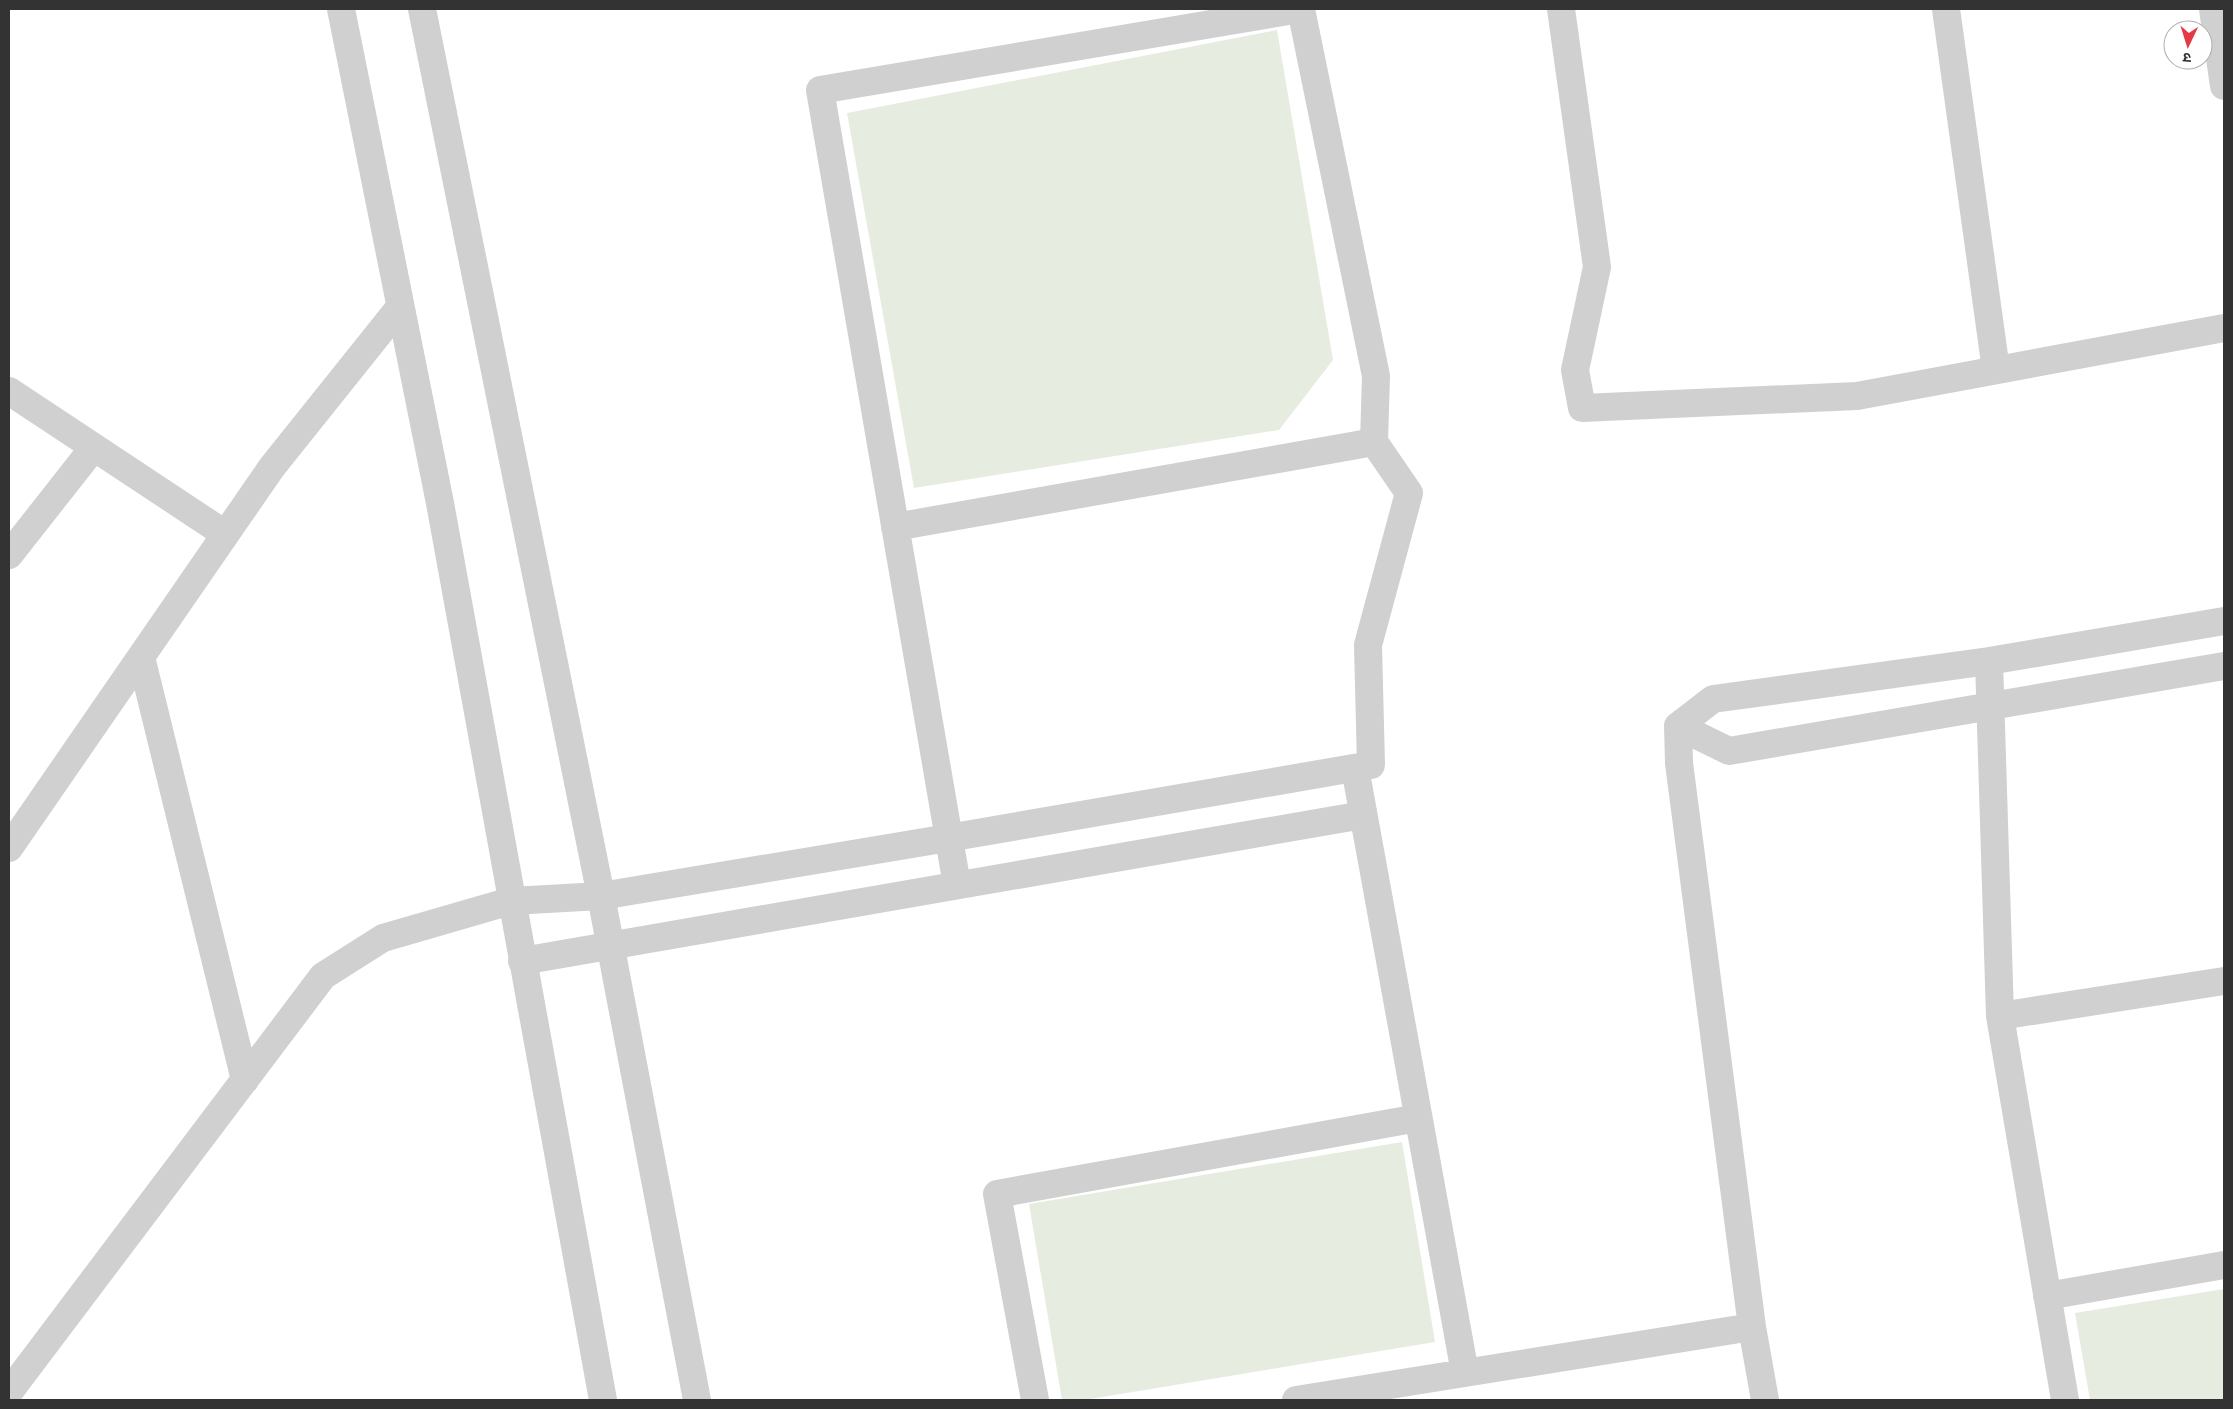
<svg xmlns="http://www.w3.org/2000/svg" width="2233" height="1409" viewBox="0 0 2233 1409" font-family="'PT Sans Narrow','Noto Sans Devanagari',sans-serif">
<rect width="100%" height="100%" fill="#fff"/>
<path fill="#e6ecdf" d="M1277,30L1333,360L1279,430L914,488L847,113Z
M1402,1142L1435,1342L1084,1400H1062L1029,1204Z
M2224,1289V1400H2090L2075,1313Z"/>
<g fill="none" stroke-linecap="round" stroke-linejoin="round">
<path stroke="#d0d0d0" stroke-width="28" d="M1561,9L1597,267L1575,370L1582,408L1857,396L2224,328
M1946,9L1996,370
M2213,9L2224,86
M9,391L225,534
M895,527L1374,442
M9,555L94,447
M141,657L245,1080
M1989,661L2000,1016L2065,1400
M1678,726L1679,763L1752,1327L1765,1400
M1678,726L1713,699L1989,661L2224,621
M1678,726L1729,751L2224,666
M1355,768L1465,1373
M9,848L272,467L400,307
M957,885L820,90L1300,9
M522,961L1363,815
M2000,1016L2224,981
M2047,1296L2224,1265
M9,1392L323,976L383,938L511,901L601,896L948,838L1371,765L1368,645L1409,493L1374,442L1376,376L1301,9
M1035,1400L997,1194L1418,1118
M1296,1400L1752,1327"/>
<path stroke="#d0d0d0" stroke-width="28" d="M341,9L440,503L603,1400
M422,9L601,896L697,1400"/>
</g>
<rect width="2233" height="1409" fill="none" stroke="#333333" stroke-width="20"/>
<g transform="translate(2188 45) rotate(184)"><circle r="24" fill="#ffffff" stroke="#adadad"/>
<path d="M0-4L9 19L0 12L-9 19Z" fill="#e63946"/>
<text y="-8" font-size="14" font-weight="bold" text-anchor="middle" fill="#333333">उ</text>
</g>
</svg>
